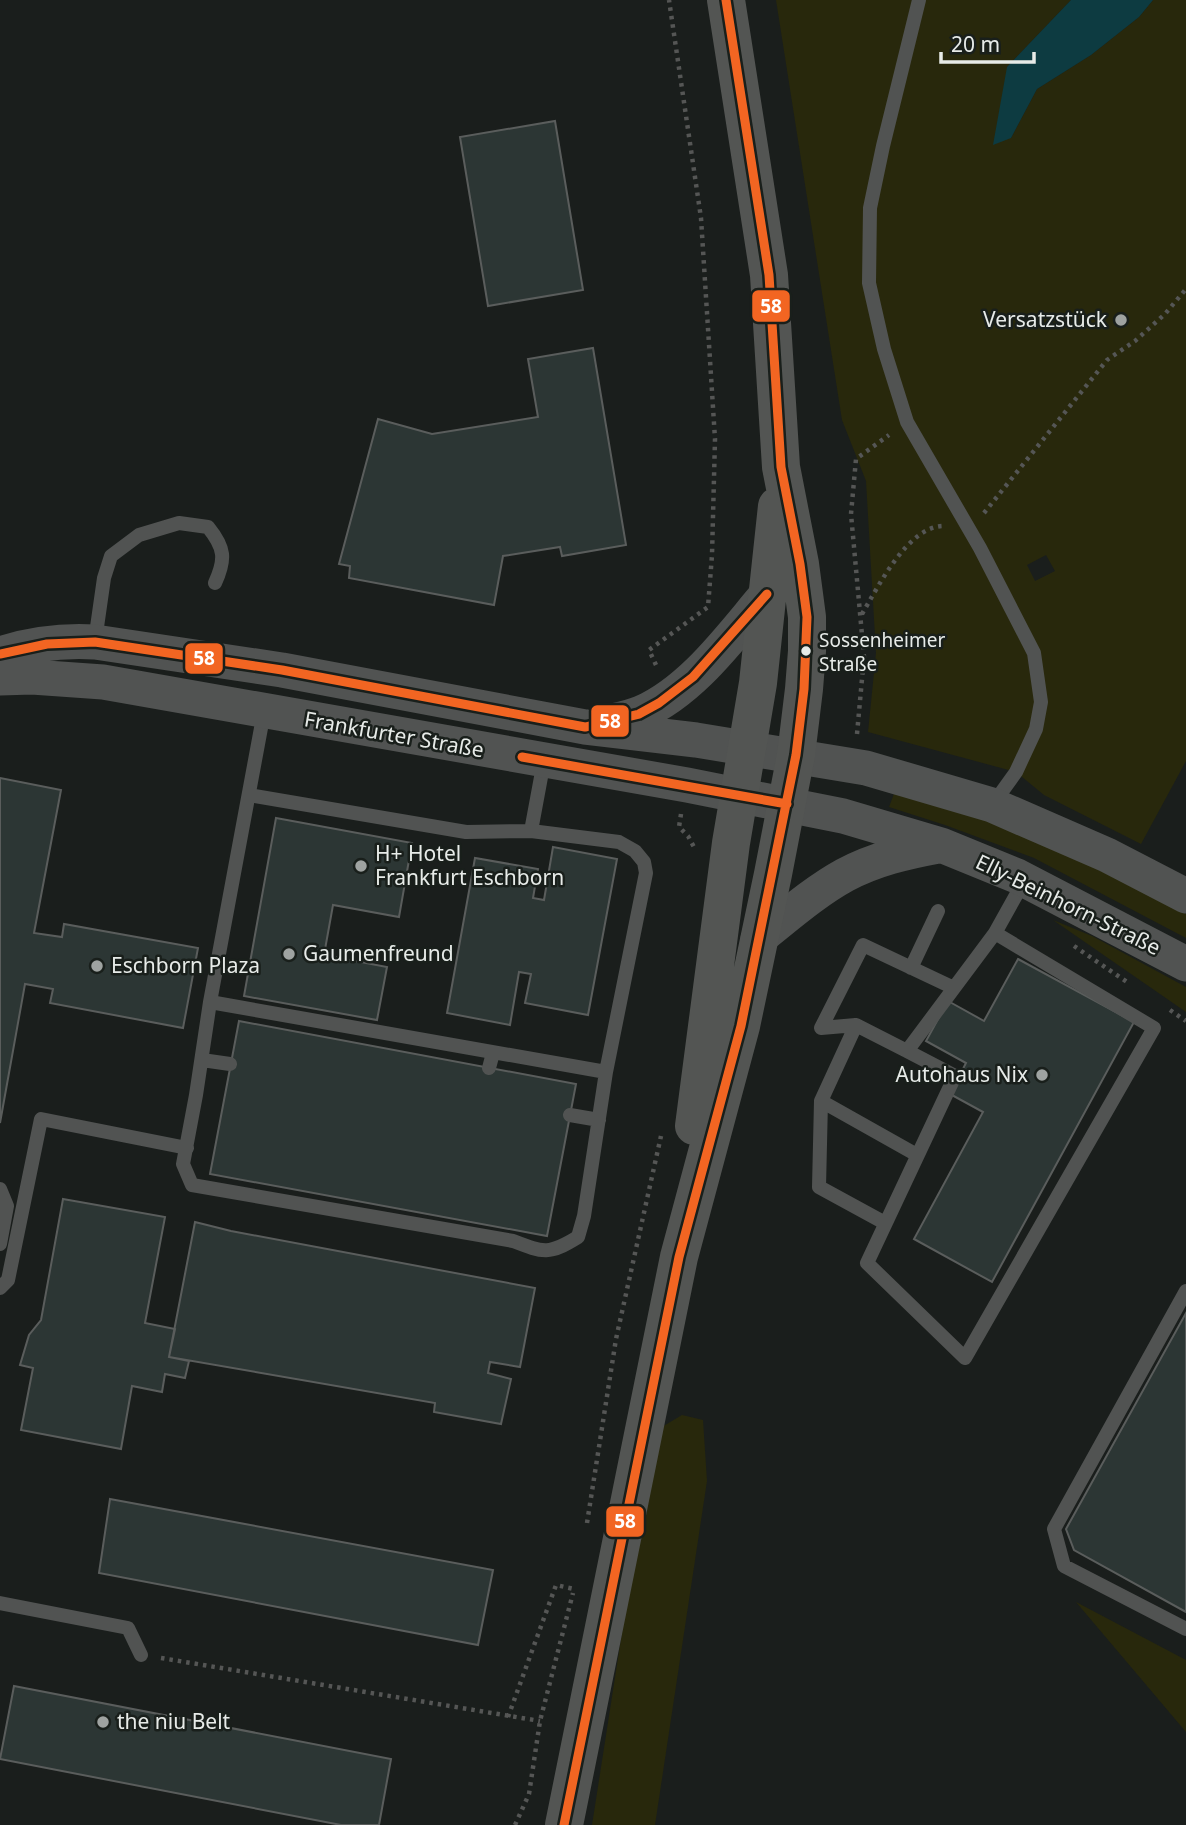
<svg xmlns="http://www.w3.org/2000/svg" width="1186" height="1825" viewBox="0 0 1186 1825" font-family="'Noto Sans',sans-serif">
<rect width="100%" height="100%" fill="#1a1e1c"/>
<path fill="#28280c" fill-rule="evenodd" d="M776,0H1071L1007,67L1011,138L1037,89L1091,55L1139,17L1153,0H1186V761L1141,844L1044,795L1016,772L868,732L876,653L866,481L842,420ZM1046,555L1055,571L1035,581L1027,565Z
M895,791L996,823L1110,875L1186,914V938L1034,858L945,825L889,807Z
M1053,920L1092,936L1186,987V1012Z
M682,1415L703,1420L707,1481L655,1825H592L631,1575L662,1427Z
M1076,1602L1186,1660V1732Z"/>
<path fill="#0d3b41" d="M1071,0H1153L1139,17L1091,55L1037,89L1011,138L993,145L1007,67Z"/>
<path fill="#2c3634" stroke="#5a5d5c" stroke-width="2" d="M555,121L583,290L488,306L460,137Z
M593,348L626,545L562,556L560,547L503,556L494,605L349,578L350,566L339,564L378,419L432,434L538,417L528,359Z
M0,778L61,790L34,933L62,937L64,924L198,948L183,1028L50,1003L53,989L25,984L0,1123Z
M276,818L412,843L399,917L333,905L324,955L387,967L377,1020L244,996Z
M553,847L617,859L588,1015L525,1003L531,974L519,972L510,1025L447,1013L475,858L538,869L533,898L544,900Z
M1018,959L1134,1022L992,1282L914,1239L983,1112L950,1094L966,1063L926,1041L948,1001L984,1021Z
M239,1021L576,1084L547,1236L210,1174Z
M63,1199L165,1217L145,1323L175,1329L169,1357L189,1361L185,1378L165,1374L162,1392L132,1386L121,1449L21,1430L33,1368L20,1365L29,1335L41,1320Z
M195,1222L231,1231L535,1288L520,1367L490,1362L488,1373L511,1379L501,1424L434,1412L435,1403L169,1357Z
M1186,1313V1612L1074,1550L1066,1529Z
M110,1499L493,1570L478,1645L99,1573Z
M14,1686L391,1759L379,1825H341L0,1759Z"/>
<g fill="none" stroke-linecap="round" stroke-linejoin="round">
<path stroke="#555655" stroke-width="4.5" stroke-dasharray="3.5 5" stroke-linecap="butt" d="M984,513L1107,360L1135,341L1165,314L1186,289
M862,614C878,587 907,528 942,526
M656,665L649,650L708,607L712,555L715,439L701,218L669,0
M857,734L864,657L851,514L856,459L889,435
M681,814L679,827L688,836L695,849
M1074,946L1130,984
M1170,1010L1186,1021
M587,1523L616,1339L661,1136
M161,1658L540,1721
M508,1717L556,1585L574,1589
M515,1825L529,1794L540,1721L573,1593"/>
<path stroke="#515352" stroke-width="14" d="M919,0L883,146L870,208L869,283L884,349L907,422L980,548L1034,653L1041,702L1036,729L1016,772L993,804
M95,641L104,578L111,556L139,535L179,523L208,527C225,548 226,559 215,583
M249,795L466,832L531,831L619,842L635,851L644,862L646,873L606,1072L584,1216L578,1237C549,1255 544,1253 513,1241L192,1185L183,1164L196,1095L210,1002L264,712
M531,831L544,761
M995,933L1154,1028L965,1358L867,1263L955,1076L907,1051L995,933L1024,881
M911,968L938,911
M210,1002L606,1072
M856,1025L907,1051
M202,1060L230,1064
M489,1068L493,1053
M821,1101L917,1155
M570,1115L599,1120
M0,1189L7,1206L0,1244
M885,1223L819,1187L821,1101L856,1025L821,1028L863,945L954,988
M0,1288L8,1280L41,1119L187,1148
M1186,1291L1054,1529L1064,1566L1186,1629
M0,1603L128,1628L141,1655"/>
<path stroke="#515352" stroke-width="35" d="M0,654C31,644 62,640 95,642L282,670L585,727L696,740L866,768L992,805L1107,855L1186,896
M0,678L32,677L103,682L687,785L843,816L941,845L1017,876L1186,964
M604,723C616,720 629,718 641,713C693,690 731,636 767,594
M758,939C786,917 814,892 845,875C875,859 906,852 938,846"/>
<path stroke="#535553" stroke-width="38" d="M694,1126L731,843L758,683L777,506
M564,1825L679,1257L741,1026L773,874L796,755L804,689L807,651V617L800,564L781,467L769,275L726,0"/>
<defs>
<path id="bus-1" d="M0,654L47,644L95,642L282,670L585,727L639,714L659,703L693,677L767,594
M522,757L787,804
M564,1825L679,1257L741,1026L796,755L804,689L807,617L800,564L781,467L769,275L726,0"/>
</defs>
<use href="#bus-1" stroke="#191f1b" stroke-width="14"/>
<use href="#bus-1" stroke="#f26522" stroke-width="9"/>
</g>
<g fill="#9fa3a1" stroke="#191f1b" stroke-width="2.5">
<circle cx="1121" cy="320" r="7"/>
<circle cx="361" cy="866" r="7"/>
<circle cx="289" cy="954" r="7"/>
<circle cx="97" cy="966" r="7"/>
<circle cx="1042" cy="1075" r="7"/>
<circle cx="103" cy="1722" r="7"/>
</g>
<circle fill="#e7ebe8" stroke="#191f1b" stroke-width="2.5" cx="806" cy="651" r="6"/>
<g text-anchor="middle" stroke-width="5" stroke-linejoin="round" paint-order="stroke">
<g font-size="19" fill="#e7ebe8" stroke="#191f1b" text-anchor="start">
<text x="819" y="647">Sossenheimer<tspan x="819" dy="24">Straße</tspan></text>
</g>
<g font-size="21" fill="#e7ebe8" stroke="#191f1b" text-anchor="start">
<text x="1107" y="327" text-anchor="end">Versatzstück</text>
<text x="375" y="861">H+ Hotel<tspan x="375" dy="24">Frankfurt Eschborn</tspan></text>
<text x="303" y="961">Gaumenfreund</text>
<text x="111" y="973">Eschborn Plaza</text>
<text x="1028" y="1082" text-anchor="end">Autohaus Nix</text>
<text x="117" y="1729">the niu Belt</text>
</g>
<g font-size="21" fill="#e7ebe8" stroke="#191f1b">
<text transform="translate(394 735) rotate(10)" y="7">Frankfurter Straße</text>
<text transform="translate(1068 905) rotate(26)" y="7">Elly-Beinhorn-Straße</text>
</g>
</g>
<g stroke="#191f1b" stroke-width="2.5">
<rect x="751" y="289" width="40" height="34" rx="7" fill="#f26522"/>
<rect x="184" y="642" width="40" height="33" rx="7" fill="#f26522"/>
<rect x="590" y="704" width="40" height="34" rx="7" fill="#f26522"/>
<rect x="605" y="1505" width="40" height="33" rx="7" fill="#f26522"/>
</g>
<g font-size="19" text-anchor="middle" font-weight="bold" fill="#fff">
<text x="771" y="313">58</text>
<text x="204" y="665">58</text>
<text x="610" y="728">58</text>
<text x="625" y="1528">58</text>
</g>
<path d="M941 52v10h93v-10" fill="none" stroke="#e7ebe8" stroke-width="3.5"/>
<text x="951" y="52" font-size="21" fill="#e7ebe8" stroke="#191f1b" stroke-width="5" paint-order="stroke">20 m</text>
</svg>
